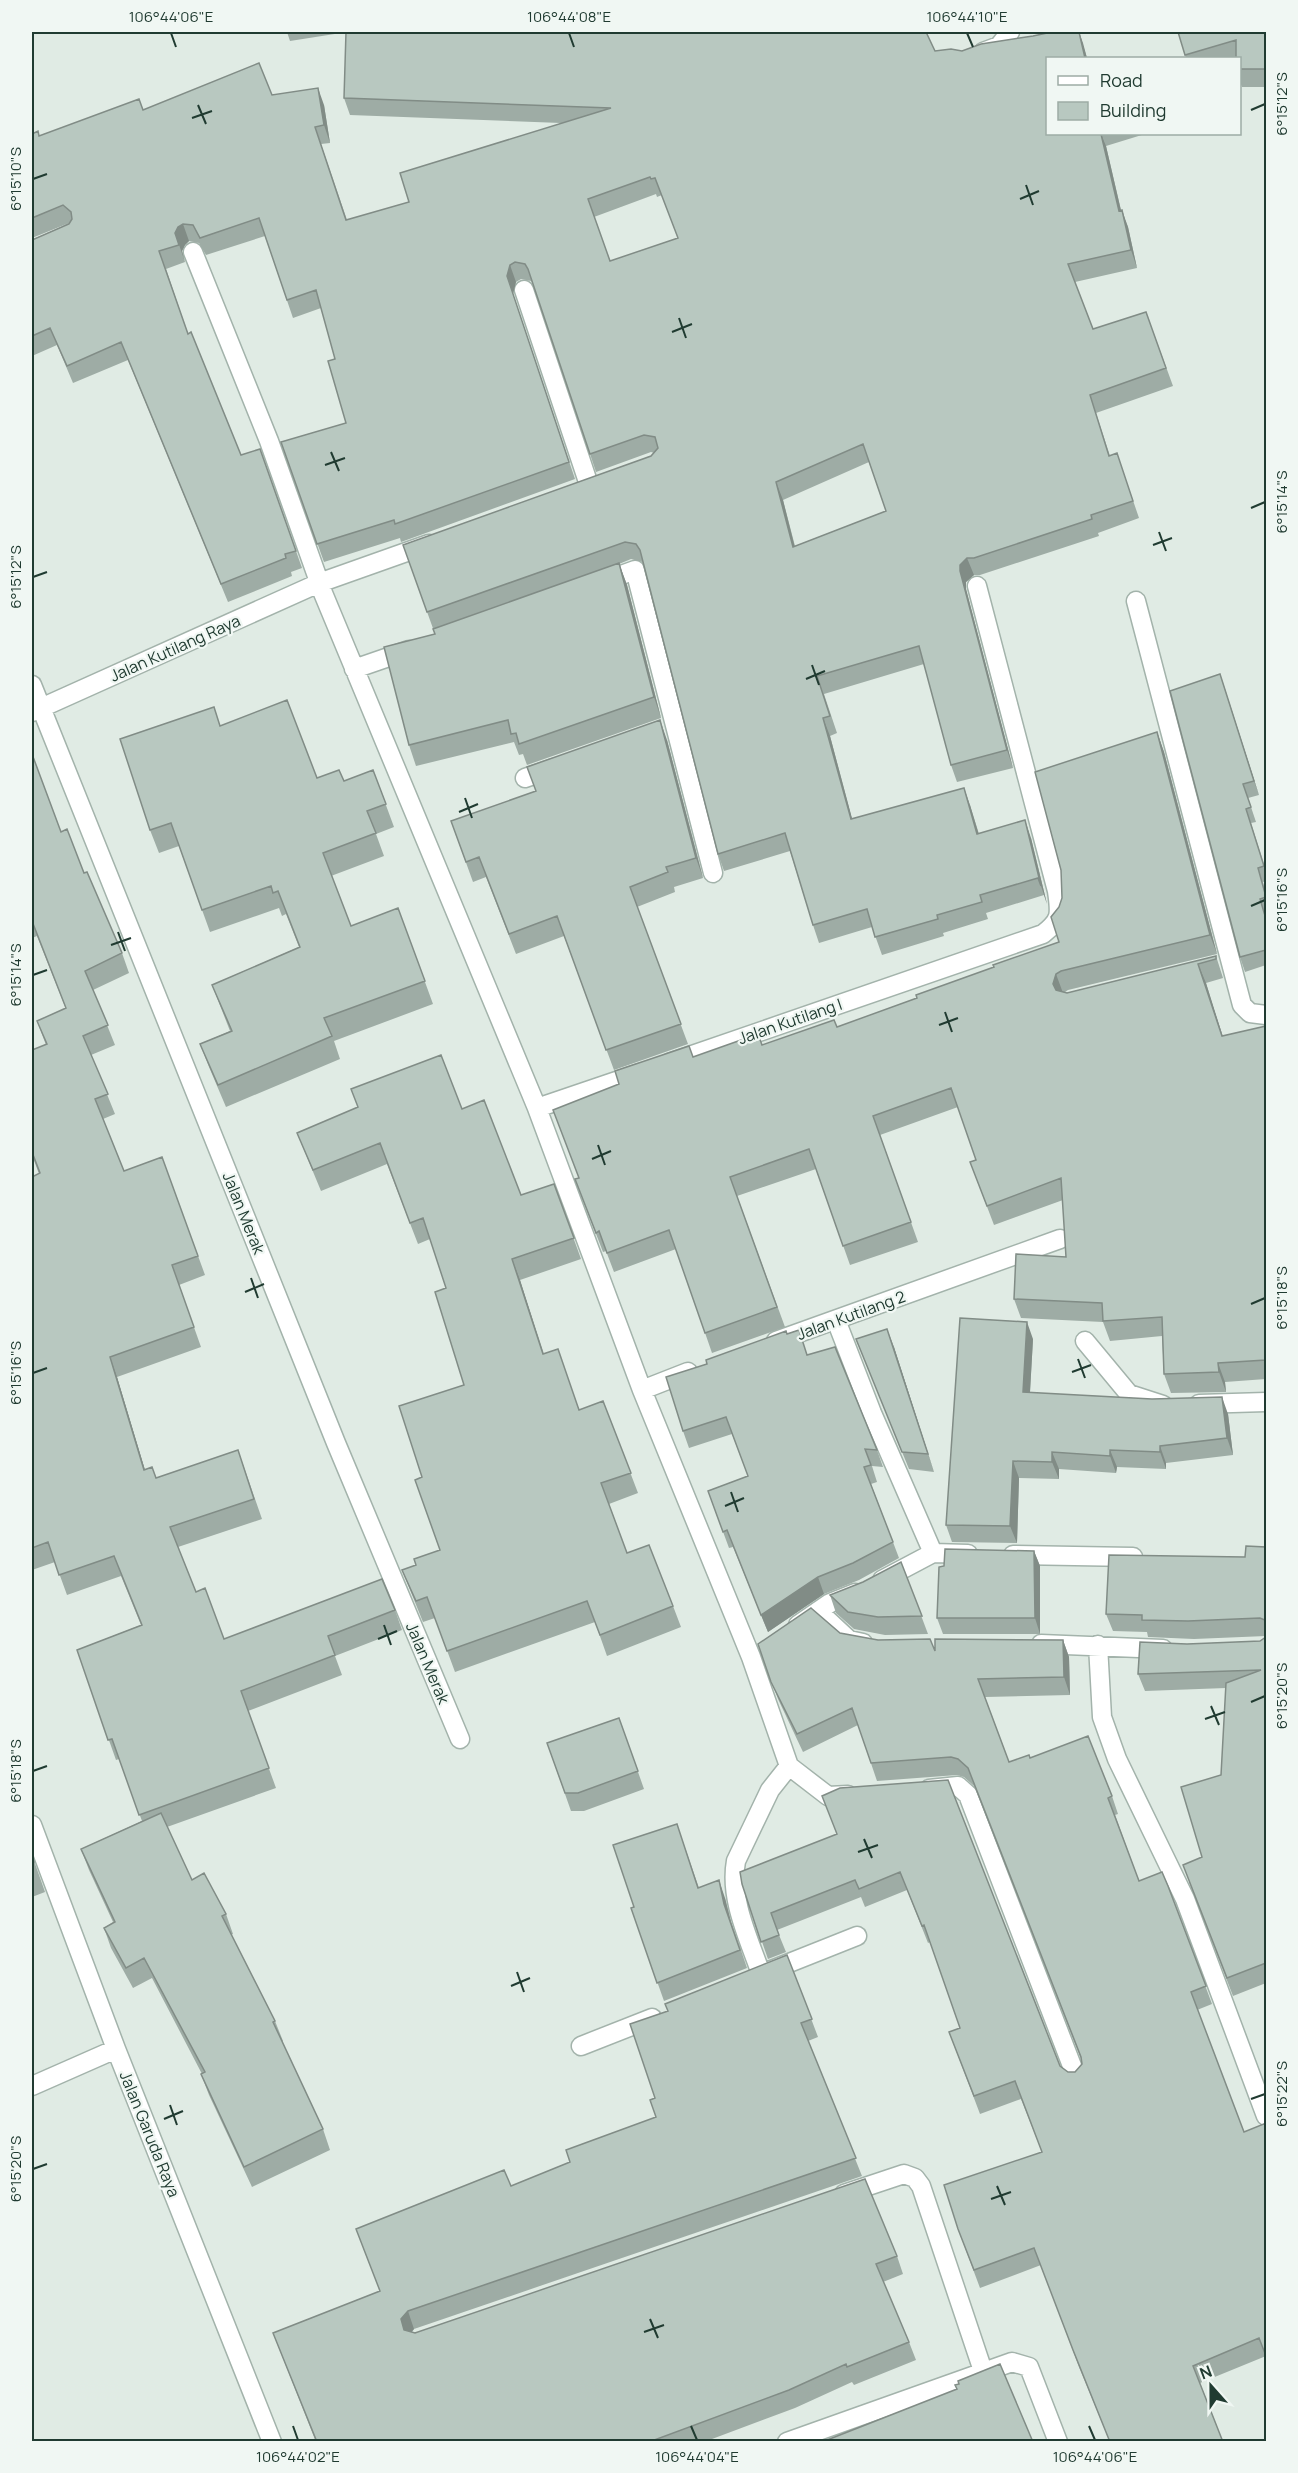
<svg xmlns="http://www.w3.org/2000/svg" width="1298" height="2473" viewBox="0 0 1298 2473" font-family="Manrope,sans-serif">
<rect width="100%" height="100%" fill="#e0ebe4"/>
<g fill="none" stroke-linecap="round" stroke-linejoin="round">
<defs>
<path id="minor" d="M983,52L999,46L1010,32
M193,252L269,441L323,593L537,1108L642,1390L751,1657L789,1766L828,1796L848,1795
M524,290L589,485
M602,582L635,570L713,873
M1136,601L1242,1005L1250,1013L1266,1015
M354,669L409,650
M32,685L336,1443L460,1739
M32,712L319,583L429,544
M525,778L554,768
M669,1063L1043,934C1062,919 1060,914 1057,891L977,586
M537,1108L640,1073
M836,1320L872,1413L933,1553
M776,1341L1060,1239
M1085,1341L1129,1394L1163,1405
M642,1390L688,1372
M1199,1404L1266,1402
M1013,1555L1133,1557
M882,1580L933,1553L968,1554
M818,1611L849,1640L863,1643
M798,1625L830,1603L855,1593
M1041,1644L1163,1649
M1098,1645L1102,1717L1117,1759L1185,1899L1266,2116
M929,1789L958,1786L968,1795L1077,2079
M32,1825L116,2049L272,2442
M769,1971L857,1936
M761,1974C749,1939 729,1899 736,1861L770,1790L789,1766
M581,2046L652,2018
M32,2086L116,2049
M844,2194L904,2174L915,2178L921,2186L983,2371
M787,2442L1012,2362L1029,2367L1058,2442"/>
</defs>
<use href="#minor" stroke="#a3b3ab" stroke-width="21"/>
<use href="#minor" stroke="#fff" stroke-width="18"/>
</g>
<path fill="#9eaca5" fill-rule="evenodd" d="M287,32H341V33L290,41Z
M1052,32H1079L1087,58H1047V134H1145L1106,146L1121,210L1128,227L1137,268L1075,282L1093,329L1146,312L1173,386L1096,413L1110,456L1123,471L1139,518L1098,533L1099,536L980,575H974L966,582V589L1013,768L957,782L951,765L924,664L824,694L837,733L830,736L852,819L970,805L979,834L1031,838L1047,904L1044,895L986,913L988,919L943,933L944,936L882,955L872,927L819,943L813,925L790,851L724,871L718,854L642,562L631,559L619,564L627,585L661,718L527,765L523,754L519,755L514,742L416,766L409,745L435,634L403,545L651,456L654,453L651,452L596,472L534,285L531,281L521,279L516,282L513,294L575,479L401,542L400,538L324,562L281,442L346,423L335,359L321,308L293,318L265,236L206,255L199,243L189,241L185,245L182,251L185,262L166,269L188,334L241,455L260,449L302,568L291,572L292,576L228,602L128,360L73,383L57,345L32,356V240L69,223L32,238V134L39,136L143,110L272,95L324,105L330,143L321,144L347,220L409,202L561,123L350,115L344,98L935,51H962ZM656,194L657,197L662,195L678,238L610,261L594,217ZM869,462L886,511L795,546L783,500Z
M1178,32H1266V87H1242L1239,79V58H1186Z
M1220,674L1259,795L1248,798L1256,822L1251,823L1266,871V881L1263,882L1266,895V965L1245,972L1240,957Z
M220,726L317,778L344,781L373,770L394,827L376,834L384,856L331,876L351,926L398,908L433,1004L334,1041L340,1059L226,1107L209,1067L200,1044L230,1031L212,985L299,947L286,914L282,916L279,908L210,932L179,846L159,853L150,830Z
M1157,732L1164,752L1217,954L1068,990L1065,992L1067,993L1216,956L1223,978L1206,983L1222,1036L1266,1026V1379L1225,1382L1226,1392L1171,1393L1164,1374L1162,1336L1110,1341L1103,1322L1021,1318L1014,1299L1066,1257L1063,1200L994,1225L970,1162L976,1160L958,1107L880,1135L918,1242L850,1265L816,1169L737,1196L785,1327L712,1353L676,1249L614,1272L606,1251L603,1252L575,1179L578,1178L693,1057L762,1045L837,1027L917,998L994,967L1059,942V907Z
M667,740L703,878L674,887L675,892L637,907L688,1044L614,1070L564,936L516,954L486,877L473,882L451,821L536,791Z
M32,754L61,832L84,873L122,953L129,973L93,990L115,1045L91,1055L115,1114L103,1119L124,1171L162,1157L205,1275L179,1285L201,1347L117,1377L145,1470L156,1478L238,1450L262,1519L178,1547L196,1592L224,1639L395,1610L402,1630L335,1656L342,1675L248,1711L276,1788L167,1827L192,1880L226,1914L233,1934L231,1935L275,2021L283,2041L282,2042L323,2129L330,2150L252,2187L209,2095L201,2074H202L152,1978L133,1988L111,1948L104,1928L113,1922L89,1870L81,1849L142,1821L119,1759L116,1760L77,1650L141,1625L121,1576L67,1595L55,1562L32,1570V1177L39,1174L32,1155V1050L46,1045L37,1021L66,1009L37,936L32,938Z
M462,1109L521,1195L554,1184L581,1259L520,1280L544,1354L580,1410L603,1401L638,1493L609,1504L627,1553L673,1606L681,1627L607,1656L595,1622L455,1672L435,1618L423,1622L402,1570L416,1565L440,1550L422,1477L464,1385L446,1288L430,1239L418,1244L387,1164L321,1191L297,1133Z
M787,1334L808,1355L877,1450L883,1467L872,1466L877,1482L871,1484L899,1558L859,1580L824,1594L768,1632L733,1547L729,1548L708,1491L748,1476L732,1434L689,1448L683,1431L707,1364Z
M856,1339L894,1347L934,1472L909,1469Z
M1033,1339L1030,1392L1228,1414L1233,1455L1166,1463V1469L1117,1467L1116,1473L1059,1469V1479L1019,1478L1017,1543L952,1542L946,1525Z
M1266,1547V1636L1194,1639L1148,1637L1147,1632L1113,1631L1106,1614L1245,1557Z
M1034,1551L1040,1566V1634H943L937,1618L944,1566Z
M901,1562L928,1634L885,1635L854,1629L836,1613L830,1595L863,1582Z
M840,1633L935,1651L1063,1640L1069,1657L1070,1695L985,1697L1009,1762L1030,1758L1112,1796L1118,1814L1115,1815L1139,1881L1168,1886L1212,2004L1197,2010L1244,2132L1266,2123V2358V2356L1200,2383L1223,2442H1110L1079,2367L1041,2265L980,2288L958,2229L1042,2152L1021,2099L980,2114L949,2032L960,2028L930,1942L928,1943L907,1890L865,1907L861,1897L777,1930L786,1952L768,1959L742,1884L837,1834L840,1788L1060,2066L1068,2072H1075L1082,2064L1081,2059L974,1786L964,1777L957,1775L877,1781L858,1725L803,1752L778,1699L758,1644Z
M1266,1637V1983L1233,1996L1189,1882L1202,1857L1221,1775L1226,1688L1145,1691L1138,1674L1187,1644L1260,1641Z
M619,1718L644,1789L584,1811H571L547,1743Z
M683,1842L699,1888L725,1898L731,1922L747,1968L664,2001L631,1908L634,1907Z
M32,1855L45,1892L32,1897Z
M787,1955L818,2037L808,2041L862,2176L414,2329L412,2332L415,2333L897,2256L903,2274L883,2282L909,2342L916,2360L854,2385L852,2382L795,2408L704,2442H316L273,2333L380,2291L356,2229L511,2186L570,2162L656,2117L655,2098L668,2011Z"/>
<path fill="#818c86" d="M1079,32L1083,43L1087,58H1085Z
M318,88L324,105L330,143L324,125Z
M1101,134L1106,146L1125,228L1119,211Z
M1122,210L1128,227L1137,268L1131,250Z
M183,224L189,241L185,245L182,251L185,262L175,233L178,227Z
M510,265L516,282L513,294L575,479L507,276Z
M776,482L783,500L799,564L793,547Z
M967,558L974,575L966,582V589L1013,768L1007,750L960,571V565Z
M619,563L627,585L661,718L654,697Z
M1220,674L1225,689L1259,795L1254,781Z
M823,718L830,736L857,837L851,819Z
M660,720L667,740L703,878L696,858Z
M1157,732L1164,752L1217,954L1210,935Z
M964,788L970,805L984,852L977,834Z
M1025,820L1031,838L1047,904L1041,886Z
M1198,964L1206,983L1229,1056L1222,1036Z
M1056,974L1063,993L1060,1003L1053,984Z
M512,1259L520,1280L550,1375L543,1354Z
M1027,1322L1033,1339L1029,1409L1023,1392Z
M887,1329L894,1347L934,1472L928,1454Z
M110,1357L117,1377L151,1490L144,1470Z
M1218,1363L1225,1382L1226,1392L1219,1372Z
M1222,1397L1228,1414L1233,1455L1227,1438Z
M1160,1446L1166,1463V1469L1160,1452Z
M1110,1450L1117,1467L1116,1473L1110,1456Z
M1052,1452L1059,1469V1479L1052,1462Z
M1013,1461L1019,1478L1017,1543L1010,1526Z
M1034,1551L1040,1566V1634L1035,1618Z
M818,1577L824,1594L768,1632L761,1615Z
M1063,1640L1069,1657L1070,1695L1064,1677Z
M719,1880L725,1898L731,1922L747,1968L724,1904Z
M408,2311L414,2329L407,2337L404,2330L401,2319Z"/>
<path fill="#b8c8c0" stroke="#818c86" stroke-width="1.5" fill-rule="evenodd" d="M346,32H926L935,51L951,49L962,51L981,44L1033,36L1052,32H1079L1085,58H1047V134H1101L1119,211L1122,210L1131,250L1068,264L1093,329L1146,312L1166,368L1090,395L1109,456L1117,453L1133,501L1091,515L1092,519L974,558H967L960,565V571L1007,750L951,765L919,646L817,676L830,716L823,718L851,819L964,788L977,834L1025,820L1041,886L1038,878L980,895L982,902L937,915L938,919L875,937L867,909L813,925L785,833L718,854L640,550L636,544L625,542L427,612L403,545L651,456L658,448L655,437L644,435L590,454L528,269L525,264L515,262L510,265L507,276L569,462L395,524L394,520L317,544L281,442L346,423L328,361L335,359L316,290L287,300L259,218L200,238L193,225L183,224L178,227L175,233L179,245L159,251L188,334L191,332L241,455L260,449L296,551L285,554L286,558L221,584L121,342L67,366L50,328L32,336V240L69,224L72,219L71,212L63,205L32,218V134L38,131L39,136L139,99L143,110L259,63L272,95L318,88L324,125L315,127L346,220L409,202L400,173L611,108L344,98ZM650,177L651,179L655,178L678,238L610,261L588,199ZM863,444L886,511L793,547L776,482Z
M1178,32H1266V69H1239V58H1236V40L1185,55Z
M619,563L654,697L519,744L516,733L511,734L508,720L409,745L384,647L435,634L433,629Z
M1220,674L1254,781L1243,784L1251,807L1246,809L1264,866L1258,868L1266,897L1260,899L1266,919V950L1240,957L1170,691Z
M287,700L317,778L339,770L344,781L373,770L386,804L367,811L376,833L323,853L351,926L398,908L425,981L324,1018L332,1036L218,1085L200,1044L232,1031L212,985L300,947L278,891L273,893L271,886L202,910L171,823L150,830L120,739L214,707L220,726Z
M660,720L696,858L666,867L668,872L630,887L681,1024L606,1050L557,916L509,934L479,857L466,862L451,821L536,791L527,767Z
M1157,732L1210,935L1061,971L1056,974L1053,984L1056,990L1067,993L1216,956V959L1198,964L1222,1036L1266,1026V1360L1218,1363L1219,1372L1164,1374L1162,1317L1103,1321L1102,1303L1014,1299L1016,1254L1066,1257L1061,1178L987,1206L970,1162L976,1160L951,1088L873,1116L911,1222L843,1246L809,1149L730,1177L777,1307L705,1333L669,1230L607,1253L599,1231L596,1233L575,1179L579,1178L553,1110L619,1084L615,1071L689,1046L693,1057L758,1034L762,1045L834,1020L837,1027L917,998L916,995L994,967L993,965L1059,942L1051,917L1059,907L1062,898L1061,870L1035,772Z
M32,754L61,832L67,829L84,873L87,872L122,953L85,971L108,1025L83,1036L108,1094L95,1099L124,1171L162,1157L198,1256L172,1265L194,1327L110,1357L144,1470L152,1467L156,1478L238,1450L254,1499L170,1527L196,1592L205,1588L224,1639L382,1579L395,1610L328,1636L335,1655L241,1691L269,1768L139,1815L112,1739L108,1740L77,1650L142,1625L114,1556L59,1575L48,1542L32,1548V1177L40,1173L32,1152V1050L47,1044L37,1021L66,1008L32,921Z
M441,1055L462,1109L484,1100L521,1195L554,1184L574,1238L512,1259L543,1354L558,1349L579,1410L603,1401L631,1473L601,1483L627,1553L649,1545L673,1606L600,1635L587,1601L447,1651L427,1597L416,1601L402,1570L416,1565L414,1559L440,1550L415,1480L422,1477L399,1406L464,1385L435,1292L446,1288L423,1218L410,1223L380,1143L313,1170L297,1133L358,1107L351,1089Z
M960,1318L1027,1322L1023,1392L1152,1399L1222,1397L1227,1438L1160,1446V1452L1110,1450V1456L1052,1452V1462L1013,1461L1010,1526L946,1525Z
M887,1329L928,1454L902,1452L856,1339Z
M799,1330L807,1355L835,1347L877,1450L865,1449L871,1465L864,1467L893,1542L853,1563L818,1577L761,1615L727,1530L723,1532L708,1491L748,1476L726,1417L683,1431L666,1377L707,1364L706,1360L786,1331L787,1334Z
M1246,1546L1266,1547V1622L1265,1620L1260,1618L1188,1621L1142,1620V1615L1106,1614L1109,1555L1245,1557Z
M945,1549L1034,1551L1035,1618H937L939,1567L944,1566Z
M901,1562L922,1616L878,1617L848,1612L830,1595L863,1582Z
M811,1608L840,1633L878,1640L930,1639L935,1651V1639L1063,1640L1064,1677L978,1679L1009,1762L1029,1755L1030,1758L1088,1736L1112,1796L1108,1798L1139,1881L1162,1872L1168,1886L1206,1986L1191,1992L1244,2132L1266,2123V2356L1259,2338L1193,2366L1223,2442H1110L1073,2350L1034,2248L974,2270L958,2229L944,2185L1042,2152L1015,2081L974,2096L949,2032L960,2028L924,1925L922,1926L900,1872L859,1889L855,1880L771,1913L779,1935L761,1942L742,1884L740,1872L837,1834L822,1796L840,1788L948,1780L1060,2066L1068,2072H1075L1082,2064L1081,2057L968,1768L958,1759L951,1757L871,1763L852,1708L797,1734L771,1682L758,1644Z
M1266,1637V1963L1227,1978L1183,1865L1202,1857L1181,1787L1221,1775L1226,1683L1261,1670L1138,1674L1140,1642L1187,1644L1260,1641Z
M619,1718L638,1771L578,1793H565L547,1743Z
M161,1813L192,1880L204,1873L226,1914L222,1916L275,2021L273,2022L323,2129L244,2167L201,2074L205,2072L144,1958L126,1968L104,1928L115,1922L81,1849Z
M677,1824L698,1888L719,1880L724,1904L740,1950L657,1983L631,1908L634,1907L613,1845Z
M32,1855L34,1862L32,1863Z
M787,1955L812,2019L801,2023L856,2158L408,2311L401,2319L404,2330L415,2333L865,2179L897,2256L876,2264L909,2342L847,2367L846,2364L789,2390L649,2442H317L273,2333L380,2291L356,2229L504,2170L511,2186L570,2162L566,2150L656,2117L650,2100L655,2098L630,2024L668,2011L665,2004Z
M1000,2364L1033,2442H822L957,2389L955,2385L959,2384L958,2381Z"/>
<path fill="none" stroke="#203b31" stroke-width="2" d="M171,33L176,47M569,33L574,47M967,33L973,47M198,105L206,124M1251,110L1265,104M192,118L212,111M33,179L47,174M1026,185L1033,205M1020,199L1039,191M679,318L686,338M672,332L692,324M331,452L339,471M325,465L345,458M1251,508L1265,502M1159,532L1166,551M1153,545L1172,538M33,577L47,572M812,665L819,685M806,679L825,671M465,798L472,818M459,812L478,804M1251,906L1265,900M118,932L125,951M111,945L131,938M33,975L47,970M945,1012L952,1032M939,1025L958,1018M598,1145L605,1165M592,1159L611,1151M251,1278L258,1298M245,1292L264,1284M1251,1304L1265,1298M1078,1359L1085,1378M1072,1372L1091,1365M33,1373L47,1368M731,1492L738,1512M725,1506L744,1498M384,1625L391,1645M378,1639L397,1631M1251,1702L1265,1696M1211,1706L1219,1725M1205,1719L1225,1712M33,1771L47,1766M864,1839L872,1858M858,1852L878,1845M517,1972L524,1992M511,1986L530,1978M1251,2099L1265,2094M170,2105L177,2125M164,2119L183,2111M33,2169L47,2164M997,2186L1005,2205M991,2199L1011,2192M650,2319L658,2338M644,2332L664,2325M293,2426L298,2440M691,2426L697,2440M1089,2426L1095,2440"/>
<g text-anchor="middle" stroke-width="4.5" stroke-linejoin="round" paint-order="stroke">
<g font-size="16" fill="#203b31" stroke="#f0f7f3">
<text transform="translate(175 648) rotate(-24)" y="6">Jalan Kutilang Raya</text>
<text transform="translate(790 1021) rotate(-19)" y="6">Jalan Kutilang I</text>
<text transform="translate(244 1213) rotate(68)" y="6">Jalan Merak</text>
<text transform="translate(851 1315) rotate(-20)" y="6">Jalan Kutilang 2</text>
<text transform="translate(428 1663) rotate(67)" y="6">Jalan Merak</text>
<text transform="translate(150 2134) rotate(68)" y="6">Jalan Garuda Raya</text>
</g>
</g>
<rect width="1298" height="2473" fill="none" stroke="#f0f7f3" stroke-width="66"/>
<rect x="1046" y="57" width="195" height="78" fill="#f0f7f3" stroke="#9daca5" stroke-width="1.5"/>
<rect x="1058" y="76" width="30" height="9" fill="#ffffff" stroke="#9daca5" stroke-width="1.5"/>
<text x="1100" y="87" font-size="18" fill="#203b31">Road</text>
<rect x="1058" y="102" width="30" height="18" fill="#b8c8c0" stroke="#9daca5" stroke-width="1.5"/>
<text x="1100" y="117" font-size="18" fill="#203b31">Building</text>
<g transform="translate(1211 2386) rotate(339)" stroke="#f0f7f3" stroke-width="4.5" paint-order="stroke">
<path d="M0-4.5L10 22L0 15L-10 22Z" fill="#203b31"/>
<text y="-9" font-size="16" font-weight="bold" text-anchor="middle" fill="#203b31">N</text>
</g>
<rect x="33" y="33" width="1232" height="2407" fill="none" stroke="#203b31" stroke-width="2"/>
<g font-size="15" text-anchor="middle" fill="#203b31">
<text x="171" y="22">106°44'06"E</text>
<text x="569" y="22">106°44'08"E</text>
<text x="967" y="22">106°44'10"E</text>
<text transform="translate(1282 104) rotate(-90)" y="5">6°15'12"S</text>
<text transform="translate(16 179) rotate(-90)" y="5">6°15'10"S</text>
<text transform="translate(1282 502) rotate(-90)" y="5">6°15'14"S</text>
<text transform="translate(16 577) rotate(-90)" y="5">6°15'12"S</text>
<text transform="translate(1282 900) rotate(-90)" y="5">6°15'16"S</text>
<text transform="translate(16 975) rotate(-90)" y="5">6°15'14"S</text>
<text transform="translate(1282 1298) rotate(-90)" y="5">6°15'18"S</text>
<text transform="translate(16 1373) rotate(-90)" y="5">6°15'16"S</text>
<text transform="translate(1282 1696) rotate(-90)" y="5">6°15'20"S</text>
<text transform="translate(16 1771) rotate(-90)" y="5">6°15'18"S</text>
<text transform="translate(1282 2094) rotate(-90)" y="5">6°15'22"S</text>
<text transform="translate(16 2169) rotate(-90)" y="5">6°15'20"S</text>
<text x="298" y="2462">106°44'02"E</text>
<text x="697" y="2462">106°44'04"E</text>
<text x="1095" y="2462">106°44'06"E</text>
</g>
</svg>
